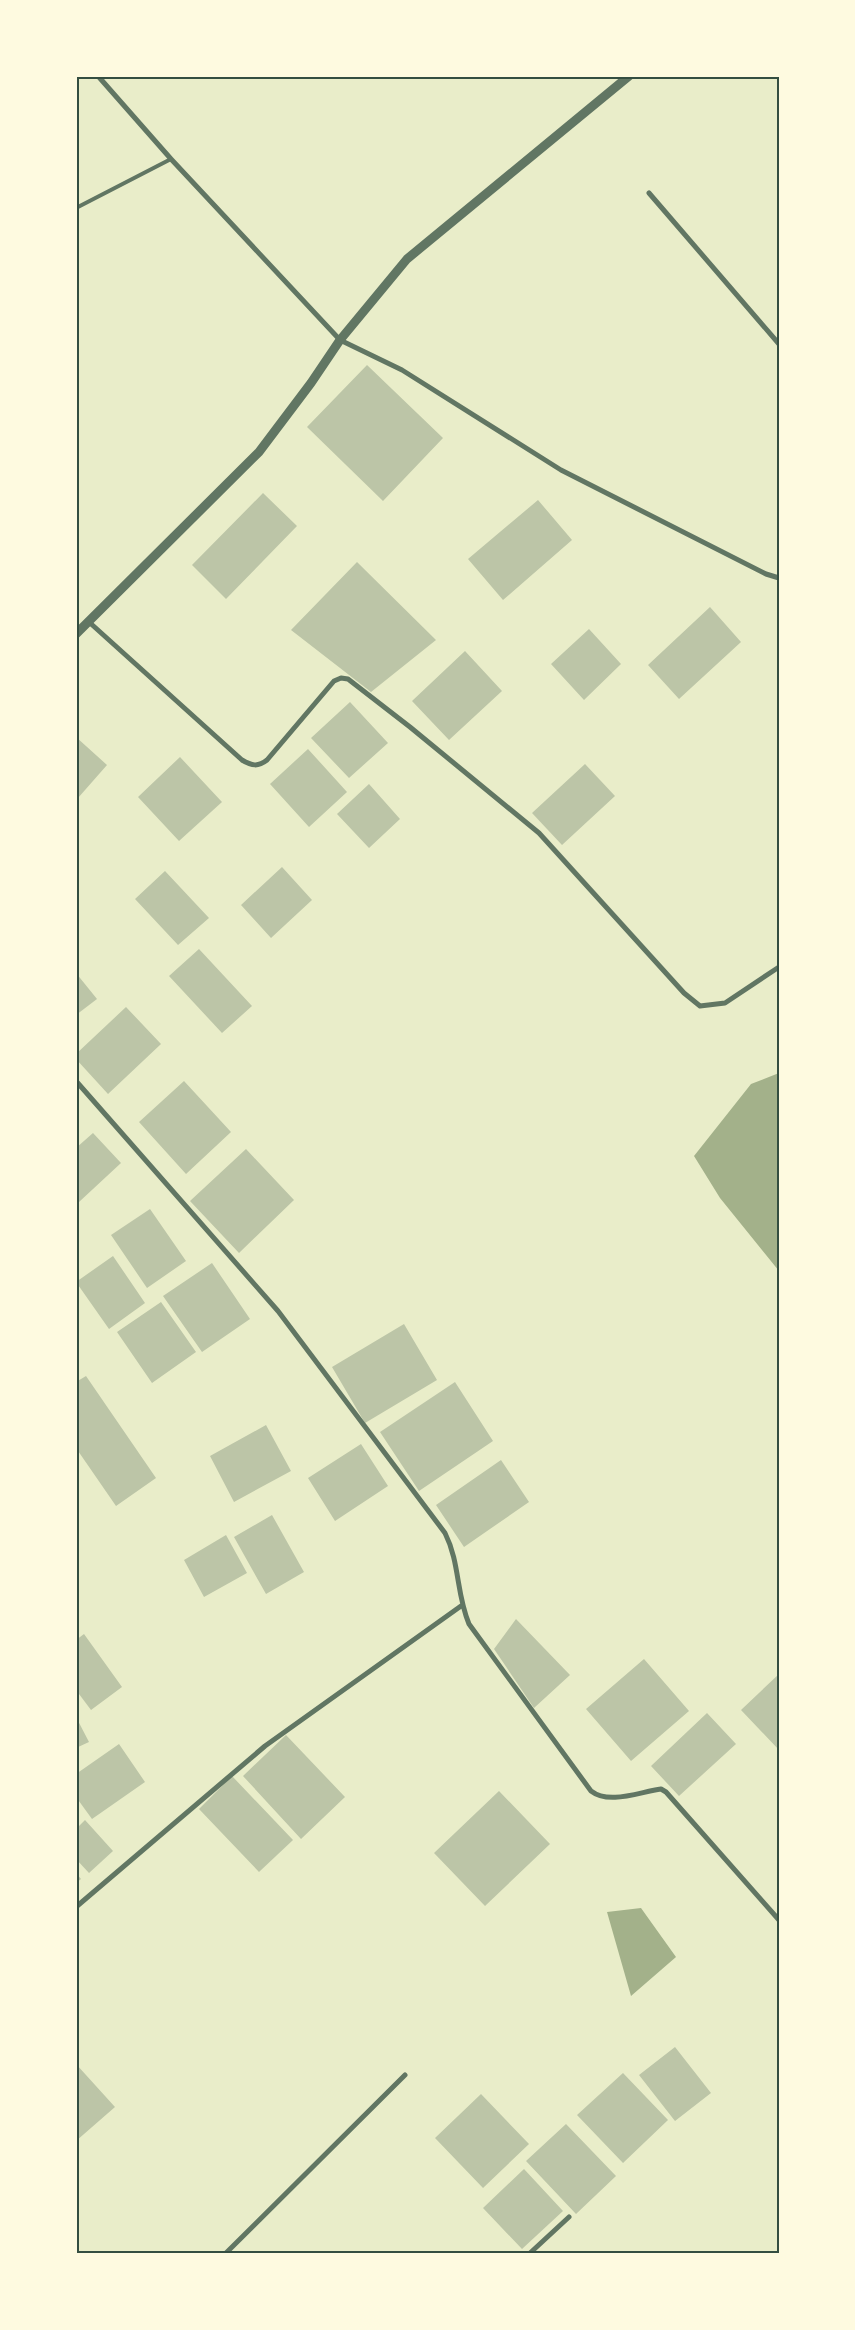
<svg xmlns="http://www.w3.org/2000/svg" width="855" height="2330" viewBox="0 0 855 2330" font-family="'Fira Sans',sans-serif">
<rect width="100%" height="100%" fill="#e9edc9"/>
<path fill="#a3b18a" d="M779,1073V1271L720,1198L694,1156L751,1084Z
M641,1908L676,1957L631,1996L607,1912Z"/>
<path fill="#bcc5a7" d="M367,365L443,438L383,501L307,427Z
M263,493L297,526L226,599L192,565Z
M538,500L572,540L503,600L468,559Z
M357,562L436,640L371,692L291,630Z
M710,607L741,642L679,699L648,665Z
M589,629L621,664L584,700L551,664Z
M465,651L502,691L449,740L412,701Z
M350,702L388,743L349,778L311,738Z
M76,737L107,765L78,798L76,797Z
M308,749L347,792L309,827L270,784Z
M180,757L222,802L179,841L138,797Z
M585,764L615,796L562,845L532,813Z
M369,784L400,819L369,848L337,814Z
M282,867L312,900L271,938L241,905Z
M165,871L209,918L178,945L135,899Z
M199,949L252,1006L222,1033L169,976Z
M76,973L97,999L76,1015Z
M126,1007L161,1044L108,1094L76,1059V1054Z
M184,1081L231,1132L186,1174L139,1122Z
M93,1133L121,1163L79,1202L76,1199V1148Z
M246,1149L294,1200L239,1253L190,1201Z
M150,1209L186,1261L147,1288L111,1235Z
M113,1256L145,1303L109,1329L76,1282Z
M212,1263L250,1319L202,1352L163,1296Z
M161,1302L196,1352L152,1383L117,1332Z
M404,1324L437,1380L365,1423L332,1367Z
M86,1376L156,1478L116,1506L76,1448V1382Z
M455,1382L493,1441L419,1491L380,1432Z
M266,1425L291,1471L234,1502L210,1456Z
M361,1444L388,1486L335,1521L308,1478Z
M501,1460L529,1502L464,1547L436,1505Z
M272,1515L304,1572L266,1594L234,1537Z
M226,1535L247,1573L204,1597L184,1560Z
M516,1619L570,1675L534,1708L494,1649Z
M84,1634L122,1687L91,1710L76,1690V1640Z
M644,1659L689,1711L631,1761L586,1709Z
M779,1674V1750L741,1710Z
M707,1713L736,1744L679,1796L651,1766Z
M76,1717L89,1742L76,1748Z
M286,1735L345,1797L301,1839L243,1776Z
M119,1744L145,1782L92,1819L76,1797V1774Z
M232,1776L293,1840L259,1872L199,1809Z
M499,1791L550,1844L485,1906L434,1853Z
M85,1820L113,1851L89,1873L76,1859V1829Z
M76,1873L81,1879L76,1883Z
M675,2047L711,2093L675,2121L639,2075Z
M76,2064L115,2107L76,2141Z
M623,2073L668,2120L623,2163L577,2115Z
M481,2094L529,2144L483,2188L435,2138Z
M566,2124L616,2176L576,2214L526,2161Z
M524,2169L563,2211L522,2249L483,2208Z"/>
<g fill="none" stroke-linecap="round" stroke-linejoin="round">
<path stroke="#617663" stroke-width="4" d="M76,208L171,159"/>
<path stroke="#617663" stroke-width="5" d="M98,76L171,159L340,340L402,370L561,470L766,574L779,578
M649,193L779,344
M89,622L242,760C252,766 258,767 267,760L334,681L341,678L348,679L410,727L539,833L684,993L700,1006L725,1003L779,967
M76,1081L278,1311L445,1533C460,1563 456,1593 469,1624L591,1791C609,1805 639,1792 661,1789L666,1792L779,1920
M76,1907L265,1746L461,1606
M225,2254L405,2075
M529,2254L569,2217"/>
<path stroke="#617663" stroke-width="9" d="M76,634L259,452L311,383L340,340L407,259L629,76"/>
</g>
<rect width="855" height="2330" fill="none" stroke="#fefae0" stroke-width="155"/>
<rect x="78" y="78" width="700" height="2174" fill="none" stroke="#344e41" stroke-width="2"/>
</svg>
